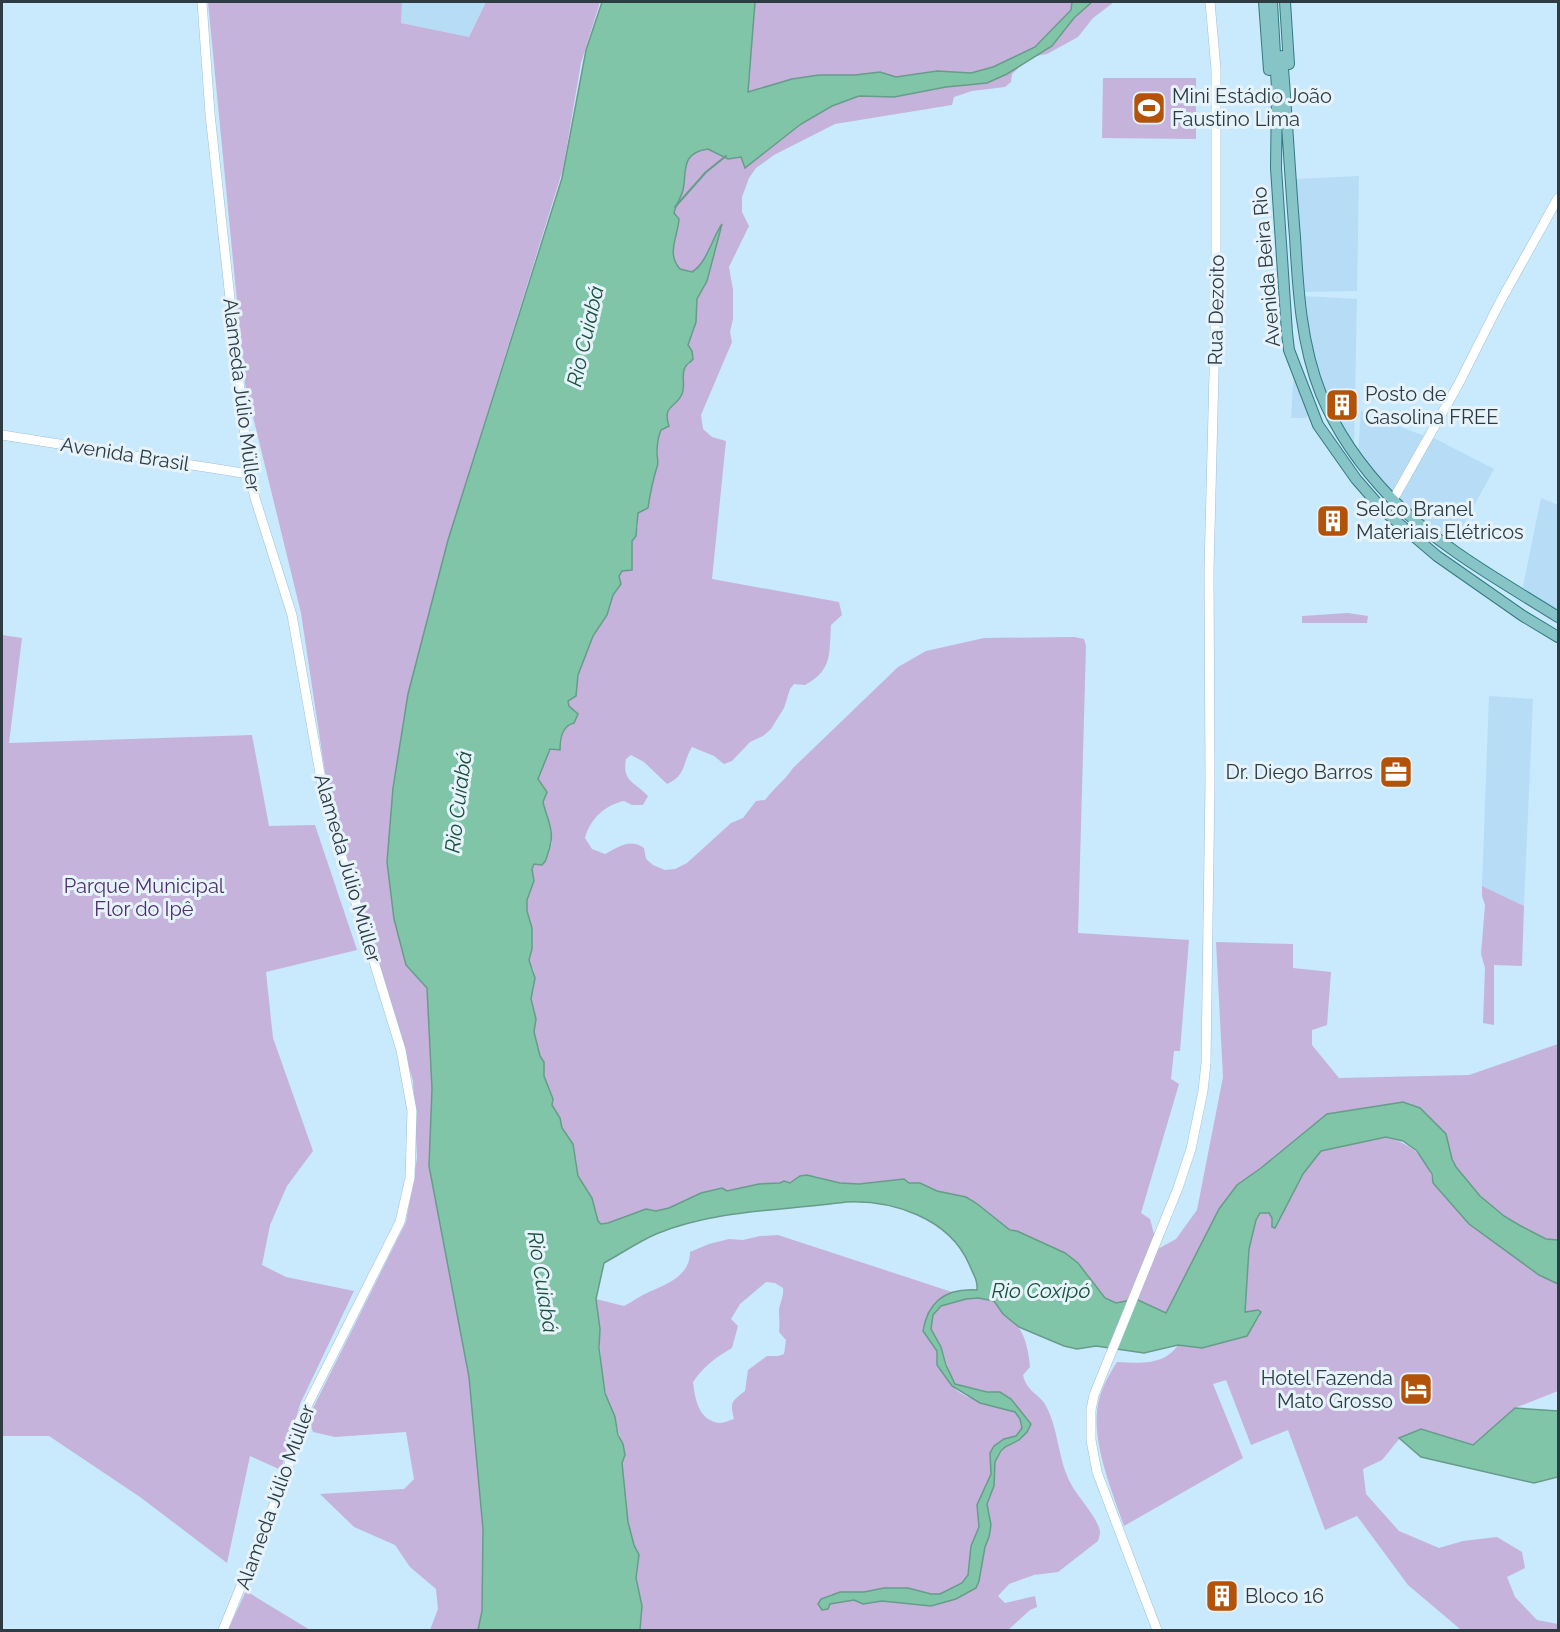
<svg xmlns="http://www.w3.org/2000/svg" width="1560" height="1632" font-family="Raleway,sans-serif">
<rect width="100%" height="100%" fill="#c9e9fd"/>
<path fill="#b6ddf5" d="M402,2H486L469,37L400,23Z
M1359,176L1357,291L1301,292L1296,179Z
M1303,296L1357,299L1354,447L1330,405L1316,369Z
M1294,368L1309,413L1306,418H1291Z
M1361,411L1424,436L1392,495L1358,455Z
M1432,437L1494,469L1452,546L1398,502Z
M1541,498L1558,505V613L1522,591Z
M1489,696L1533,699L1524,906L1482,886Z"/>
<path fill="#c5b3dc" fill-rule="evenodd" d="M208,2H402L401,23L469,37L486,2H600L581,63L563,169L457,511L406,965L427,987L432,1089L429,1166L469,1377L483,1528L482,1611L478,1630H430L438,1609L436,1589L410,1567L395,1545L354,1527L320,1494L404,1489L414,1479L406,1432L335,1437L313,1432L308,1418L406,1222L417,1158L413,1081L329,799L301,613L245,384Z
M755,2H1114L1093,18L1078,37L1047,54L1036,56L1026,61L1012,74L1011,82L1005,87L972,91L954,97L952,105L835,124L774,155L756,168L749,178L742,197V212L749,226L729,267L733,290V319L730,332L732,342L701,415L703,429L712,437L726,441L712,579L839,602L842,615L831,625C829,653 833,670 805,685L794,684L790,689L784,708L771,729L763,736L750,742L732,761L724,764L714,756L692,747C682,763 687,775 667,784L644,762L631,755L626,759C622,782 634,781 648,796L643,805H632L624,801C605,805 590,819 585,838L592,849L605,854C619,847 630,838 644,848L646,859L653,865L665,870L675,869L687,863L731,823L743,818L756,801L765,800C774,788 785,780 793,768L898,667L926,651L984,638L1074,637L1084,639L1086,646L1078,933L1189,940L1180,1051H1174L1171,1079L1179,1084L1141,1213L1150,1219L1158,1249L1176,1239L1197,1210L1223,1077L1216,942L1293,944V968L1331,972L1327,1025L1312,1030V1045L1339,1078L1469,1075L1558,1044V1240L1546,1239L1519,1225L1504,1216L1480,1196L1456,1167L1452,1159L1446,1134L1420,1108L1383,1105L1327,1114L1261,1168L1237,1185L1219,1209L1167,1313L1136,1299L1116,1303L1105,1298L1078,1263L1065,1253L1017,1231L1010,1230L976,1203L966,1197L937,1191L920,1183H909L904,1179L859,1184L840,1183L815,1176L797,1178L790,1183L760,1184L727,1191L721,1188L701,1193L669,1208L656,1211L650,1209L608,1223L601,1224L598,1221L590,1194L578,1176L573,1144L562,1128L560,1118L552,1105L553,1099L544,1076V1062L540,1056L534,1032L536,1019L531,999L534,971L529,960L532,949V938L530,922L527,911V900L534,881L532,869L534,864H539L547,857L552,843V831L543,802L547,792L538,779L550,749L560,744C559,733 570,722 578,714L569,706L568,701L576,696L578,675L593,636L607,614L613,595L618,589L619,576L622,571L629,569L632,541L638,527V513L648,508C650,494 653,480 657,467C660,459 655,443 660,430C662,426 668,410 669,409C673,403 680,397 682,390C686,380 679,370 689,364L692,351L688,346L689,339L696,321L697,299L707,281L714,253V239L703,262L698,268L692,272L680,269C666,254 678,236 679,219L674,213C676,204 681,198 683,190C687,171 680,153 708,149L725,158L744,126Z
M1103,78H1196V139L1102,138Z
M1348,613L1368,616L1367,623H1302V616Z
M2,635L22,638L9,743L252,735L269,826L315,825L357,950L266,972L273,1038L313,1151L287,1186L270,1225L262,1265L286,1277L354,1291L300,1404L281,1470L250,1456L227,1563L140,1497L49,1436H2Z
M1482,886L1524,906L1522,966L1494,965V1025L1483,1023L1485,968L1481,954L1485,905L1482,896Z
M1386,1137C1411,1144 1429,1157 1433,1184L1539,1275L1558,1284V1391L1515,1408L1473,1445L1421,1429L1400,1438L1382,1460L1363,1469L1366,1494L1399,1531L1439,1548L1463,1541L1497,1537L1522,1552L1525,1568L1507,1577L1515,1597L1537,1620L1558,1624V1630H1467L1460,1629L1408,1585L1357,1516L1325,1530L1288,1430L1251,1445L1226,1380L1213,1384L1243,1458L1124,1526C1112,1491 1089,1437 1099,1400C1102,1387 1110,1373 1117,1362C1139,1363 1164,1366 1178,1345L1227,1340L1247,1336L1260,1316L1253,1310L1245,1313L1249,1249L1256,1220L1260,1213H1269L1272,1218V1227L1277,1223L1303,1174L1321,1151Z
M778,1235L952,1292L931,1307L927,1337C941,1351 943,1377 953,1387C971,1405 997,1401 1014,1412C1019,1415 1021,1422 1022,1428L1016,1436L1004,1439L990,1464L991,1474L977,1505L979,1527L971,1546L968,1575L962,1583L940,1594H931L908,1588H884L864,1592H840L829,1595V1604L854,1600L863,1604L882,1601L931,1606L956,1599L976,1588L979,1581L985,1547L989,1537L991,1525L987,1504L992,1493L995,1462L1005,1447L1019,1440L1027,1432C1022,1423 1018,1406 1010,1398C1004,1393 967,1388 955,1384C949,1373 946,1361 942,1349C939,1342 932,1336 931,1328C926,1305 963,1296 980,1298C985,1299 989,1300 994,1301C1001,1311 1009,1317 1017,1326C1026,1335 1029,1355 1030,1367L1023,1375C1027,1393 1041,1394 1047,1408C1059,1432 1058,1460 1071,1484C1077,1496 1099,1519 1100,1532C1100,1535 1099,1538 1098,1541L1058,1572L1034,1575L1009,1584L998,1596L1005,1603L1035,1596L1037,1607L1030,1610L1008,1630H640L642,1606L636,1578L639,1555L634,1545L628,1522L622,1463L624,1455L615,1417L609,1404L603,1383L596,1299L624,1306C632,1302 640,1296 649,1292C667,1284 690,1276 690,1252L709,1244L729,1239L743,1240L760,1236ZM766,1282L775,1283L783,1288C784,1297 780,1302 779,1310C779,1317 780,1324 779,1332L786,1340L784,1354L778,1356H767L748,1370L745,1391C731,1402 730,1402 734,1419C730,1420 724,1423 720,1423C698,1421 695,1398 693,1382C703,1367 716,1357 732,1348L738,1326L731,1319L740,1304Z
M246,1591L310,1630H228Z"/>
<path fill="#80c5a8" stroke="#679c8a" stroke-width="1.5" d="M602,2H755L748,92L792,79L819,75H855L880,72L896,77L937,71L971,73L993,67L1035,47L1071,10L1072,2H1092L1074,18L1052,46L1007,74L987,83L946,87L894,97L859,96L832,106L801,124L745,168L741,157L728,159L708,149C680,153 687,171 683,190C681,198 676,204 674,213L679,219C678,236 666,254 680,269L692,272C707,263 712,238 722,224L707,281L697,299L696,322L688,345L692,351L693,359C691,362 688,363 686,366C680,373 686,385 682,394C676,408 662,405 669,426L661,430C658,437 657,446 657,453C657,458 659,463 657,467C653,480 650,494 648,508L638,513L636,536L632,541V570L622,571L619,576L621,584L613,595L607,615L593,636L578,675L576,696L568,701L569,706L578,714L574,723C562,726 560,738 560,750L550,749L538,779L547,792L543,802C548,823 556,831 548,853C546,859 547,861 542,865L534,864L532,869L534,881L527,900V911L532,928V949L529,960L535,978L531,999L536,1019L534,1032L540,1056L544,1062V1076L553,1099L552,1105L560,1118L562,1128L573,1144L578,1176L592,1198L598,1221L601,1224L608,1223L646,1209L656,1211L669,1208L701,1193L722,1188L727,1191L759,1184L780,1183L784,1181L790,1183L800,1176L807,1175L840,1183L859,1184L904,1179L909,1183H920L937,1191L966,1197L976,1203L1010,1230L1017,1231L1065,1253L1078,1263L1105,1298L1116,1303L1136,1299L1166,1313L1219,1209L1237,1185L1261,1168L1327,1114L1397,1103L1403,1102L1420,1108L1446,1134L1452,1159L1456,1167L1480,1196L1504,1216L1519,1225L1546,1239L1558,1240V1284L1539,1275L1469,1224L1433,1183L1432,1174L1417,1151L1403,1141L1386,1137L1321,1151L1303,1174L1275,1228L1272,1227V1218L1269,1213H1260L1256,1220L1249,1249L1245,1312L1258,1310L1261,1312L1247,1336L1202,1348L1178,1345L1144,1353L1096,1346L1077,1349L1064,1346L1019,1327L1003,1314L994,1301L978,1298L966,1299L941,1306L933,1315L931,1329L941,1347L946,1365L955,1384L987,1392H1000L1011,1399L1031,1424L1027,1432L1019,1440L1005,1447L1001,1451L995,1462L994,1486L987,1504L991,1525L989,1537L985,1547L979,1581L976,1588L956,1599L931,1606L882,1601L863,1604L854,1600L830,1604L828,1609L822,1610L818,1604L821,1599L840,1592H864L884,1588H908L931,1594H940L962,1583L968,1575L971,1546L979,1527L977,1505L991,1474L990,1453L994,1446L1004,1439L1016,1436L1022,1428L1020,1419L1015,1412L980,1403L952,1386L937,1365V1351L923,1331C928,1300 947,1288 977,1290C978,1280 973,1274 969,1264C949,1218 893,1200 846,1202C782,1211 718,1209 656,1234C638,1242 622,1253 604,1263L596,1299L600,1329L599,1348L605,1393L615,1417L618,1435L623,1444L625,1455L622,1463L628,1522L634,1545L639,1555L636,1578L642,1606L640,1630H478L482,1611L483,1529L469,1377L429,1166L432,1089L427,988L406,965L394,919L387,862L393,788L408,694L448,540L562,178L586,50Z
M1515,1408L1558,1411V1477L1534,1483L1421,1457L1399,1438L1421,1429L1473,1445Z"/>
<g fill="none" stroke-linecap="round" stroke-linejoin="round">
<path stroke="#679c8a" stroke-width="2" d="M675,207L706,172L726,156"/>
<defs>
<path id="secondary" d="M202,2L210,114L249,474L255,498L292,615L325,802L401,1050L412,1111L410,1178L400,1222L299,1422L287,1473L223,1630
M2,435L249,474
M1393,500L1458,385L1500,302L1558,198
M1157,1630L1097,1472L1091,1440V1410L1094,1395L1178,1188L1191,1149L1203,1091L1206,1063L1210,783L1209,570L1216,294V69L1210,2"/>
<path id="primary" d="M1264,2L1269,70
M1272,2L1277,89L1276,168L1287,333L1289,350L1318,425L1356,479L1383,510L1437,556L1523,616L1558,637
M1285,2L1289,64
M1282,56C1287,116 1290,177 1295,237C1298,290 1301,344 1321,394C1337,433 1363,469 1392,499C1440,548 1501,581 1558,617"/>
</defs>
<use href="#secondary" stroke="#a1c0d4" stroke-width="10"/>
<use href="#primary" stroke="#347a81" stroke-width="12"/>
<use href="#secondary" stroke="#fff" stroke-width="9"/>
<use href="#primary" stroke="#87c4c7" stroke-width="10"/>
</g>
<defs>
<symbol id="stadium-square" viewBox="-11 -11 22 22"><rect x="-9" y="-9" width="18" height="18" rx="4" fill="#b35309" stroke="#e7f3fb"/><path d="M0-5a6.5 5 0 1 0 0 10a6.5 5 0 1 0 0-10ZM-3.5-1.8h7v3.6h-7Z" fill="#fff"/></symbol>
<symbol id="building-square" viewBox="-11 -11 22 22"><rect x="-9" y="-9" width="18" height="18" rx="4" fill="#b35309" stroke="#e7f3fb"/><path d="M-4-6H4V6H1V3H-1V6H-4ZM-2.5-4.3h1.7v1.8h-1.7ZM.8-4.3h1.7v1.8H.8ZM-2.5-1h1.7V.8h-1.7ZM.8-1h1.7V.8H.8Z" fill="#fff"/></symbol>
<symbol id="office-square" viewBox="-11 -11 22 22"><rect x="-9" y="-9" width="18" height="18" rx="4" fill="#b35309" stroke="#e7f3fb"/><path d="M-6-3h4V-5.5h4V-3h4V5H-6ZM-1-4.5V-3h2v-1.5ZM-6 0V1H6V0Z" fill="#fff"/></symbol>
<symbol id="hotel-square" viewBox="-11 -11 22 22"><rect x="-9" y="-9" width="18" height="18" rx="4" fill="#b35309" stroke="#e7f3fb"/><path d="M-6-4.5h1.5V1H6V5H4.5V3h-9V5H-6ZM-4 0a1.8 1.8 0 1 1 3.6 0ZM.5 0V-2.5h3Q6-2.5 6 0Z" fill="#fff"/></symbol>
</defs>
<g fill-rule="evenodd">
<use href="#stadium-square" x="1130" y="89" width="38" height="38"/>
<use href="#building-square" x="1323" y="386" width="38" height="38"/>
<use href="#building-square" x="1314" y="502" width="38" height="38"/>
<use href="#office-square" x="1377" y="753" width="38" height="38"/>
<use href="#hotel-square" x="1397" y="1370" width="38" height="38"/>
<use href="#building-square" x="1203" y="1577" width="38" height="38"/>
</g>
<g text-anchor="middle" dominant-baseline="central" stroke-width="6" stroke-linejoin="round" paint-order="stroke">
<g font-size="20" fill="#2e3b43" stroke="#e7f3fb" text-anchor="start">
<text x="1172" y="96">Mini Estádio João<tspan x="1172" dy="23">Faustino Lima</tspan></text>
<text x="1365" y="394">Posto de<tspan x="1365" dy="23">Gasolina FREE</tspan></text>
<text x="1356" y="509">Selco Branel<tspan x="1356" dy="23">Materiais Elétricos</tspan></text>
<text x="1373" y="772" text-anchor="end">Dr. Diego Barros</text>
<text x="1393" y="1378" text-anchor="end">Hotel Fazenda<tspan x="1393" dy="23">Mato Grosso</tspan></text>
<text x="1245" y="1596">Bloco 16</text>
</g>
<g font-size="20" fill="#2e3b43" stroke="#e7f3fb">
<text transform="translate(1266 267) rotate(-95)">Avenida Beira Rio</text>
<text transform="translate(1216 310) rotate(-89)">Rua Dezoito</text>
<text transform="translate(242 395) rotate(83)">Alameda Júlio Müller</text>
<text transform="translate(125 454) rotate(9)">Avenida Brasil</text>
<text transform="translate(348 868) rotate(74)">Alameda Júlio Müller</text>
<text transform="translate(275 1497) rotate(-70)">Alameda Júlio Müller</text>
</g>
<g font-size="20" fill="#502f71" stroke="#e7f3fb">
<text x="144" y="886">Parque Municipal<tspan x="144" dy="23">Flor do Ipê</tspan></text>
</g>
<g font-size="21" font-style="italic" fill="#1b523e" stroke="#e7f3fb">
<text transform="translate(585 336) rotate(-77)">Rio Cuiabá</text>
<text transform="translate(458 802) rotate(-83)">Rio Cuiabá</text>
<text transform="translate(543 1282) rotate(81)">Rio Cuiabá</text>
<text x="1041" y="1290">Rio Coxipó</text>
</g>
</g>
<rect width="1560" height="1632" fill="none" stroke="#2e3b43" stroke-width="6"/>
</svg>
